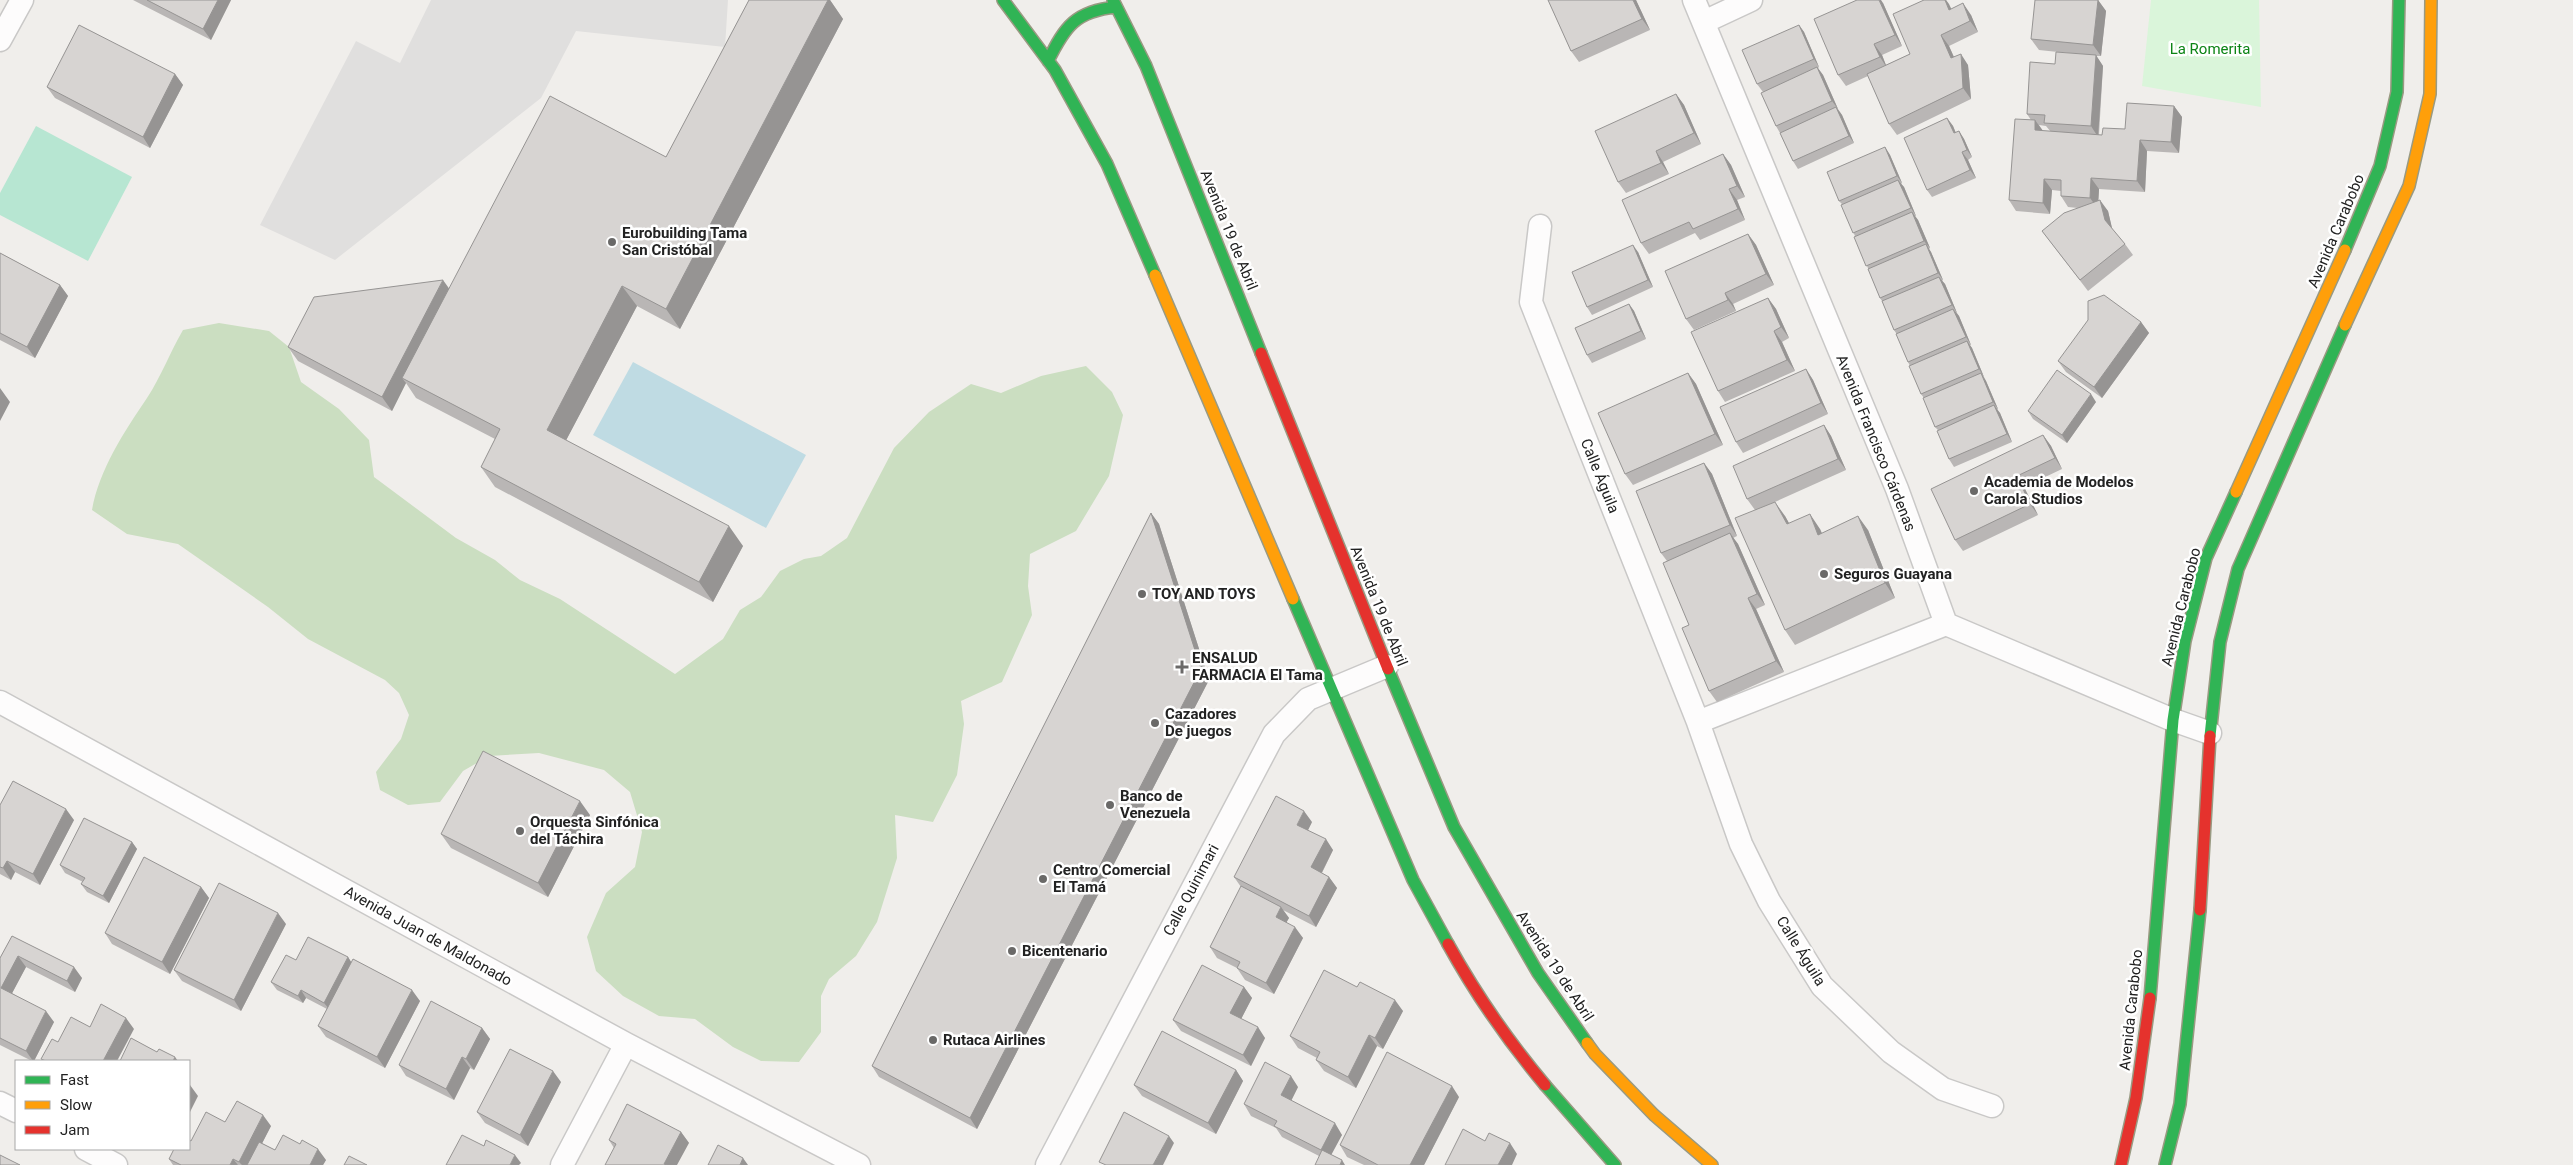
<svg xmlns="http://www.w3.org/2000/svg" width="2573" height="1165" font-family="Roboto,sans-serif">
<rect width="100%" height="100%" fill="#f0eeeb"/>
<path fill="#cbdec1" d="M219,323L269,331L289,347L301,382L339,409L369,440L374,477L456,538L495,560L520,580L560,599L675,674L723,639L740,610L761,597L780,571L804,559L821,556L847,538L894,448L929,412L971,384L1001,393L1041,376L1086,366L1112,392L1123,415L1109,476L1076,531L1030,554L1028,586L1032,615L1002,682L961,701L964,724L957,775L933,822L895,815L897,858L877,922L856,956L829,979L821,996V1032L799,1062L761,1061L733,1047L695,1019L659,1016L623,996L596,971L587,937L606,893L635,867L642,832L630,792L604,770L539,753L489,756L463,771L440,802L408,805L380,790L376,772L401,739L409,715L399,693L385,680L308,639L268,607L178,544L127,534L92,510C99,470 124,432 147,398C161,377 170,352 183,330Z"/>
<path fill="#daf5da" d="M2151,0H2259L2261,107L2142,86Z"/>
<path fill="#b7e6d2" d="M36,126L132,177L88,261L0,215V193Z"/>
<path fill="#e0dfde" d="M431,0H728L725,47L576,31L541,98L335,260L260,225L356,41L400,63Z"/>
<path fill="#bfdbe3" d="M633,362L806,455L766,528L593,435Z"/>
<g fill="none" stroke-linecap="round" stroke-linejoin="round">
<defs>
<path id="street" d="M1694,0L1897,489L1946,624L2173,720L2210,733
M1704,22L1751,0
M0,40L22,0
M1540,226L1531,302L1698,722L1741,844L1769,901L1822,986L1891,1052L1943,1089L1992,1106
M0,702L626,1044L859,1165
M1698,722L1946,624
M0,1103L16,1111
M86,1149L116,1165
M562,1165L626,1044
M1047,1165L1274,734L1308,699L1387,666"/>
<path id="fast" d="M1003,0L1055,70L1107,164L1155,275
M1113,0L1146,66L1261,353
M1048,61C1065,26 1076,11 1116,7
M2345,250L2380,166L2397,92L2399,0
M1293,599L1413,880L1448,944
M1388,669L1454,827L1538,973L1587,1043
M2210,736L2220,642L2238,569L2345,325
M2150,998L2173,720L2185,641L2206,558L2236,492
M1545,1085L1615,1165
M2165,1165L2180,1104L2200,910"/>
<path id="slow" d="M1155,275L1293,599
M2345,325L2409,186L2430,94L2431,0
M2236,492L2345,250
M1587,1043L1595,1054L1654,1115L1712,1165"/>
<path id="jam" d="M1261,353L1388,669
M2200,910L2210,736
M1448,944C1475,993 1509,1042 1545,1085
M2121,1165L2136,1098L2150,998"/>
</defs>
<use href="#street" stroke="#c9c8c7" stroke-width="25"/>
<use href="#fast" stroke="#999a82" stroke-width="14"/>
<use href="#slow" stroke="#999a82" stroke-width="14"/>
<use href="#jam" stroke="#999a82" stroke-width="14"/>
<use href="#street" stroke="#fdfcfc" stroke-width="22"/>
<use href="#fast" stroke="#30b455" stroke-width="11"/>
<use href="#slow" stroke="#ff9f0a" stroke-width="11"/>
<use href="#jam" stroke="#e5322d" stroke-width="11"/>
</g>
<path fill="#b9b6b5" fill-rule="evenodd" d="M133,0H231L211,40Z
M749,0H830L843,19L680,329L637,306L566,440L743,546L713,602L495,487L481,467L495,439L416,398L406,383L392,411L298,361L288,347L449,289L666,157Z
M1548,0H1636L1650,30L1579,62L1571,51Z
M1924,0H1946L1951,9L1971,15L1978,32L1949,46L1954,57L1968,65L1971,99L1897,135L1889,124L1868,76L1846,86L1838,75L1883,3L1902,46L1882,55L1886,65L1910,54Z
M2098,0L2106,11L2101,56H2096L2103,66L2099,135H2102L2125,129L2174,106L2182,117L2179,153L2147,151L2145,192L2099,189L2098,201L2108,211L2112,229L2125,244L2133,255L2088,291L2042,231L2078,208L2068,207L2061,196V191L2052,190L2050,214L2016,211L2009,200L2031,120L2027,114L2055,64L2077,54L2039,50L2031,39ZM2039,125L2046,126L2051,132L2043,131Z
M1799,25L1804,32L1819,67L1818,68L1823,75L1838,109L1842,115L1854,143L1798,169L1793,161L1780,133L1776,126L1763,92L1757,84Z
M175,74L183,85L150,148L55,98L47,87Z
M1676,94L1684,105L1701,144L1663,162L1669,174L1626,193L1618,182Z
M1947,118L1953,126L1956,133L1959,131L1964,139L1972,157L1968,160L1976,178L1932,197L1927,190Z
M1885,147L1890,155L1902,183L1901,184L1904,187L1916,216H1915L1918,220L1930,248L1929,249L1931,252L1943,280L1942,281L1945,284L1957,313L1959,316L1971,345H1970L1972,348L1984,377L1986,381L1998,409L1997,410L2000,413L2012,442L1954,467L1949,459L1938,430L1935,427L1924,398L1921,394L1910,366L1908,362L1896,333L1894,330L1882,301L1880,298L1842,204L1839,201Z
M1723,154L1731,165L1745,197L1737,200L1745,220L1700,240L1695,233L1649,254L1641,243Z
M1748,234L1756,245L1774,285L1733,304L1736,311L1694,330L1686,319Z
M1638,252L1653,287L1592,315L1587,307Z
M0,253L60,285L68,296L35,358L0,340Z
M1768,298L1776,309L1789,338L1782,342L1795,371L1725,402L1718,391Z
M1629,304L1634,311L1646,339L1592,363L1587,355Z
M2141,322L2149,333L2102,398L2066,372L2058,361Z
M1806,369L1813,380L1828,414L1743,453L1736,442Z
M1688,373L1696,384L1723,445L1633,485L1625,474Z
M2096,402L2067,443L2033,419L2028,411Z
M1824,425L1831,436L1846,470L1766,506L1785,516L1789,523L1820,529L1822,533L1868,530L1895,598L1795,645L1785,630L1755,510L1747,499Z
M2043,435L2051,446L2062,469L2024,487L2038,515L1963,551L1955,540Z
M1704,463L1712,474L1737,536L1733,538L1738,544L1765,605L1756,609L1784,672L1717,702L1709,691L1689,625L1667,561L1661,553Z
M1151,513L1159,524L1209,680L977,1129L879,1077L872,1066Z
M0,805L74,820L40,885L15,872L11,880L0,874Z
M590,815L548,897L451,848L441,834Z
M1312,822L1308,830L1333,850L1322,873L1329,877L1337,888L1316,927L1283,910L1289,918L1286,923L1303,938L1274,994L1245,980L1237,968L1217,958L1210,947L1241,887L1234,877Z
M132,842L137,849L109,903L87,892L81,884L83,882L65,873L60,865Z
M201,887L209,898L170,974L112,944L105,933Z
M286,924L241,1011L182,981L174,970Z
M12,936L82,978L75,992L26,967L12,993L54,1022L34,1061H32L0,1045V958Z
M348,957L351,962L420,1001L385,1068L326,1037L318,1026L327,1009L306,998L303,1003L277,990L271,982L296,960Z
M1244,987L1252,998L1241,1019L1265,1038L1251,1066L1181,1031L1173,1020Z
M1357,987L1403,1011L1383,1049L1377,1046L1356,1088L1324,1071L1316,1060L1317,1058L1298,1048L1290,1036Z
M482,1028L490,1039L474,1070L470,1068L454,1100L406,1076L399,1065Z
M1236,1070L1243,1081L1216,1134L1142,1096L1134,1085Z
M561,1082L528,1146L485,1123L477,1112Z
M1298,1087L1291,1101L1342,1135L1319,1156L1282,1137L1276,1128L1251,1116L1244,1104Z
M1459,1097L1424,1165H1364L1347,1157L1340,1145Z
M225,1122L271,1126L262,1143L275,1150L326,1160L323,1165H173L169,1159L191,1141Z
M681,1132L689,1143L614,1148L609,1140Z"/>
<path fill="#969493" d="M218,0H231L211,40L203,29Z
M828,0H830L843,19L680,329L666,309Z
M1633,0H1636L1650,30L1642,19Z
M1879,0H1881L1883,3L1902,46L1895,35Z
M1945,0H1946L1949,4L1957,21L1949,10Z
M2098,0L2106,11L2101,56L2093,45Z
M1963,3L1971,15L1978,32L1970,21Z
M1799,25L1804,32L1819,67L1814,59Z
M1941,35L1949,46L1959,69L1951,58Z
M1874,44L1882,55L1887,68L1880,57Z
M1961,54L1968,65L1971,99L1963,88Z
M2096,55L2103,66L2098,137L2091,126Z
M1817,67L1823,75L1838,109L1832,101Z
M175,74L183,85L150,148L143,137Z
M1676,94L1684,105L1701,144L1694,133Z
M2174,106L2182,117L2179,153L2171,142Z
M1836,107L1842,115L1854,143L1849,136Z
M1947,118L1953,126L1959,141L1954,133Z
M2035,120L2043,131L2035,130Z
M1959,131L1964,139L1972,157L1967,150Z
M2140,140L2147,151L2145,192L2137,181Z
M1885,147L1890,155L1902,183L1897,176Z
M1656,151L1663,162L1669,174L1661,163Z
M1962,152L1968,160L1976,178L1970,170Z
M1723,154L1731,165L1745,197L1737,186Z
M2091,178L2099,189L2098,209L2090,198Z
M2044,179L2052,190L2050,214L2043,203Z
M1898,180L1904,187L1916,216L1911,208Z
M1729,189L1737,200L1745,220L1738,209Z
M2100,200L2108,211L2113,232L2105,220Z
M1912,212L1918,220L1930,248L1924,241Z
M1748,234L1756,245L1774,285L1766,274Z
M1926,244L1931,252L1943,280L1938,273Z
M1633,245L1638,252L1653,287L1648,280Z
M1939,277L1945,284L1957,313L1952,305Z
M443,280L453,294L402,378L406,383L392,411L382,397Z
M60,285L68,296L35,358L27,347Z
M622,286L637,306L561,450L547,430Z
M1725,293L1733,304L1736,311L1728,300Z
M1768,298L1776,309L1789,338L1781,327Z
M1629,304L1634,311L1646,339L1641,331Z
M1953,309L1959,316L1971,345L1966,337Z
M2141,322L2149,333L2102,398L2094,387Z
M1774,331L1782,342L1795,371L1787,360Z
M1967,341L1972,348L1984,377L1979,369Z
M1806,369L1813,380L1828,414L1821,403Z
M1688,373L1696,384L1723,445L1715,434Z
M1981,373L1986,381L1998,409L1993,402Z
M0,388L10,402L0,421Z
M2091,394L2096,402L2067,443L2062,435Z
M1994,405L2000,413L2012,442L2007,434Z
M1824,425L1831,436L1846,470L1838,459Z
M2043,435L2051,446L2062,469L2055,458Z
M1704,463L1712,474L1737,536L1730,525Z
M2017,476L2024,487L2038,515L2030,504Z
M1775,502L1785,516L1797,538L1787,524Z
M1151,513L1159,524L1209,680L977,1129L970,1118Z
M1810,514L1820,529L1828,550L1818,535Z
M1858,516L1868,530L1895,598L1885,583Z
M729,526L743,546L713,602L699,582Z
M1730,533L1738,544L1765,605L1757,594Z
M1748,598L1756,609L1784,672L1776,661Z
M580,801L590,815L548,897L538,883Z
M66,809L74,820L40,885L33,874Z
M1304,811L1312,822L1305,836L1297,825Z
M1326,839L1333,850L1319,878L1311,867Z
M132,842L137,849L109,903L103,896Z
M7,861L15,872L11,880L3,868Z
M1329,877L1337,888L1316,927L1309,916Z
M201,887L209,898L170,974L162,962Z
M1281,907L1289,918L1283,928L1276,917Z
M278,913L286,924L241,1011L234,1000Z
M1295,927L1303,938L1274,994L1266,983Z
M18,956L26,967L9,999L1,988Z
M348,957L353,965L330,1010L324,1003Z
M74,967L82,978L75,992L67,981Z
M1244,987L1252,998L1238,1025L1230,1013Z
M301,990L306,998L303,1003L298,996Z
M412,990L420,1001L385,1068L377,1057Z
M1395,1000L1403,1011L1383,1049L1375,1038Z
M46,1011L54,1022L34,1061H33L26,1051Z
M126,1018L134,1029L117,1061H103Z
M1258,1027L1265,1038L1251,1066L1243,1055Z
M482,1028L490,1039L474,1070L466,1059Z
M1369,1035L1377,1046L1356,1088L1348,1077Z
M175,1057L178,1061H173Z
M462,1057L470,1068L454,1100L446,1089Z
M1236,1070L1243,1081L1216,1134L1208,1123Z
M553,1071L561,1082L528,1146L520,1135Z
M1291,1076L1298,1087L1288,1107L1281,1095Z
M190,1085L198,1096L189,1114V1088Z
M1452,1086L1459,1097L1424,1165H1410Z
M263,1115L271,1126L251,1165H242L239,1162Z
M1335,1123L1342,1135L1328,1161L1321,1150Z
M681,1132L689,1143L677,1165H665L664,1164Z
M1169,1136L1174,1143L1163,1165H1153Z
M1510,1143L1517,1154L1512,1165H1498Z
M318,1149L326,1160L323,1165H310Z
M515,1155L521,1163L519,1165H510Z
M743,1158L748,1165H740Z
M233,1159L238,1165H230Z
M1342,1160L1345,1165H1340Z"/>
<path fill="#d7d4d2" stroke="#969493" d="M147,0H218L203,29Z
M749,0H828L666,309L622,286L547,430L729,526L699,582L481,467L500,429L402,378L550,96L666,157Z
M1548,0H1633L1642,19L1571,51Z
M1857,0H1879L1895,35L1874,44L1880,57L1838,75L1814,19Z
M1924,0H1945L1949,10L1963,3L1970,21L1941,35L1951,58L1961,54L1963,88L1889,124L1867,74L1910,54L1893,14Z
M2035,0H2098L2093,45L2031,39Z
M79,25L175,74L143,137L47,87Z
M1799,25L1814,59L1757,84L1742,50Z
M2056,52L2096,55L2091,126L2044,123L2045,115L2027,114L2030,62L2055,64Z
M1817,67L1832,101L1776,126L1761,93Z
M1676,94L1694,133L1656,151L1661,163L1618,182L1595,131Z
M2127,103L2174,106L2171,142L2140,140L2137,181L2091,178L2090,198L2061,196V180L2044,179L2043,203L2009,200L2015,119L2035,120V130L2102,135L2103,128L2125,129Z
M1836,107L1849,136L1793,161L1780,133Z
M1947,118L1954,133L1959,131L1967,150L1962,152L1970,170L1927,190L1904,138Z
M1885,147L1897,176L1839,201L1827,172Z
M1723,154L1737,186L1729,189L1738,209L1693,229L1689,222L1641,243L1622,200Z
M1898,180L1911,208L1853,233L1841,205Z
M2100,200L2105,220L2125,244L2080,280L2042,231L2064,213Z
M1912,212L1924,241L1866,266L1854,237Z
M1748,234L1766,274L1725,293L1728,300L1686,319L1665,271Z
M1926,244L1938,273L1880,298L1868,269Z
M1633,245L1648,280L1587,307L1572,272Z
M0,253L60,285L27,347L0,333Z
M1939,277L1952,305L1894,330L1882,301Z
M443,280L382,397L288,347L314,297Z
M2104,295L2141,322L2094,387L2058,361L2088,320V301Z
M1768,298L1781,327L1774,331L1787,360L1718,391L1691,332Z
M1629,304L1641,331L1587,355L1575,328Z
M1953,309L1966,337L1908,362L1896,334Z
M1967,341L1979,369L1921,394L1909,366Z
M1806,369L1821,403L1736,442L1720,407Z
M2057,370L2091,394L2062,435L2028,411Z
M1688,373L1715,434L1625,474L1598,413Z
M1981,373L1993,402L1935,427L1923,398Z
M1994,405L2007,434L1949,459L1937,431Z
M1824,425L1838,459L1747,499L1733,466Z
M2043,435L2055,458L2017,476L2030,504L1955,540L1931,489Z
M1704,463L1730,525L1661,553L1636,491Z
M1775,502L1787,524L1810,514L1818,535L1858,516L1885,583L1785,630L1735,518Z
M1151,513L1201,669L970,1118L872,1066Z
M1730,533L1757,594L1748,598L1776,661L1709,691L1682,628L1689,625L1663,563Z
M483,751L580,801L538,883L441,834Z
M13,781L66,809L33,874L7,861L3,868L0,867V805Z
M1276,796L1304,811L1297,825L1326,839L1311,867L1329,877L1309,916L1234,877Z
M84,818L132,842L103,896L81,884L85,878L60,865Z
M144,857L201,887L162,962L105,933Z
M219,883L278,913L234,1000L174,970Z
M1241,886L1281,907L1276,917L1295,927L1266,983L1237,968L1240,962L1210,947Z
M12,936L74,967L67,981L18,956L1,988L46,1011L26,1051L0,1038V958Z
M308,937L348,957L324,1003L301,990L298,996L271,982L286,955L296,960Z
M353,959L412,990L377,1057L318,1026Z
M1202,965L1244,987L1230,1013L1258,1027L1243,1055L1173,1020Z
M1324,970L1357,987L1360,982L1395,1000L1375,1038L1369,1035L1348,1077L1316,1060L1320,1052L1290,1036Z
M431,1001L482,1028L466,1059L462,1057L446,1089L399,1065Z
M101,1004L126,1018L103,1061H46L41,1059L52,1039L58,1042L71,1017L90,1027Z
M1162,1031L1236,1070L1208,1123L1134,1085Z
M131,1038L157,1052L159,1049L175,1057L173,1061H120Z
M510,1049L553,1071L520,1135L477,1112Z
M1387,1052L1452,1086L1410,1165H1378L1340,1145Z
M1265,1062L1291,1076L1281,1095L1335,1123L1321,1150L1274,1126L1277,1121L1244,1104Z
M237,1101L263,1115L239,1162L233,1159L230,1165H181L169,1159L174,1149H189V1140L191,1141L206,1112L225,1122Z
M627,1104L681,1132L664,1164L667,1165H605L616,1144L609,1140Z
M1124,1112L1169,1136L1153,1165H1106L1099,1162Z
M1463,1129L1485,1141L1489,1133L1510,1143L1498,1165H1445Z
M283,1135L300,1144L302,1140L318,1149L310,1165H247L259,1142L275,1150Z
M462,1135L484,1146L486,1140L515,1155L510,1165H446Z
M718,1145L743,1158L740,1165H708Z
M1322,1150L1342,1160L1340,1165H1315Z
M0,1155L20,1165H0Z
M349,1156L367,1165H344Z"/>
<g fill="#6a6968" stroke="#fff" stroke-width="2">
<circle cx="612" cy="242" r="5"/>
<circle cx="1974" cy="491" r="5"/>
<circle cx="1824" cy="574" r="5"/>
<circle cx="1142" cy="594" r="5"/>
<path d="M1179.5 659.5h5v5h5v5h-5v5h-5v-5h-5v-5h5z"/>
<circle cx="1155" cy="723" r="5"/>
<circle cx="1110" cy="805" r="5"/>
<circle cx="520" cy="831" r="5"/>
<circle cx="1043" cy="879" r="5"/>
<circle cx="1012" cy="951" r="5"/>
<circle cx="933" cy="1040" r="5"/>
</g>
<g text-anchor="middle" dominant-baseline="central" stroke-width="5" stroke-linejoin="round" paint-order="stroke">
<g font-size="15" fill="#0c8416" stroke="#fff">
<text x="2210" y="49">La Romerita</text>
</g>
<g font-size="15" fill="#222" stroke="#fff">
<text transform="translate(1229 230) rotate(68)">Avenida 19 de Abril</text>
<text transform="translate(2336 231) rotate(-67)">Avenida Carabobo</text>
<text transform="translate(1876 443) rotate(68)">Avenida Francisco Cárdenas</text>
<text transform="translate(1600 476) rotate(68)">Calle Águila</text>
<text transform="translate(1379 606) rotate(68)">Avenida 19 de Abril</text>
<text transform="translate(2181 607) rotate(-76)">Avenida Carabobo</text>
<text transform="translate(1191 890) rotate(-62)">Calle Quinimari</text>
<text transform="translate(428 936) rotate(29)">Avenida Juan de Maldonado</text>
<text transform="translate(1801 951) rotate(58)">Calle Águila</text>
<text transform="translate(1555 966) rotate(57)">Avenida 19 de Abril</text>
<text transform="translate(2131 1010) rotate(-84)">Avenida Carabobo</text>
</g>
<g font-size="15" font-weight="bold" fill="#222" stroke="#fff" text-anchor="start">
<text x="622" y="233">Eurobuilding Tama<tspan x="622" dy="17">San Cristóbal</tspan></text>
<text x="1984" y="482">Academia de Modelos<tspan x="1984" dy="17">Carola Studios</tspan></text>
<text x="1834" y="574">Seguros Guayana</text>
<text x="1152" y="594">TOY AND TOYS</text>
<text x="1192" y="658">ENSALUD<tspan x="1192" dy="17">FARMACIA El Tama</tspan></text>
<text x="1165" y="714">Cazadores<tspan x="1165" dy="17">De juegos</tspan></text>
<text x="1120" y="796">Banco de<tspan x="1120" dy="17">Venezuela</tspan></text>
<text x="530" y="822">Orquesta Sinfónica<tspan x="530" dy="17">del Táchira</tspan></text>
<text x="1053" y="870">Centro Comercial<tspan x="1053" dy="17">El Tamá</tspan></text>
<text x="1022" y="951">Bicentenario</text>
<text x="943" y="1040">Rutaca Airlines</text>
</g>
</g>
<rect x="15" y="1060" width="175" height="90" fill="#ffffff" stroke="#a7a7a7"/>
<rect x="25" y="1076" width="25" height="8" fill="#30b455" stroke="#a7a7a7"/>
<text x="60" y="1085" font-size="15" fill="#222222">Fast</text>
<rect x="25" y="1101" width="25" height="8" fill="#ff9f0a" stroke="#a7a7a7"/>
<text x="60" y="1110" font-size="15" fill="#222222">Slow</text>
<rect x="25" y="1126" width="25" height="8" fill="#e5322d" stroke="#a7a7a7"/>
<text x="60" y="1135" font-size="15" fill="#222222">Jam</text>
</svg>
